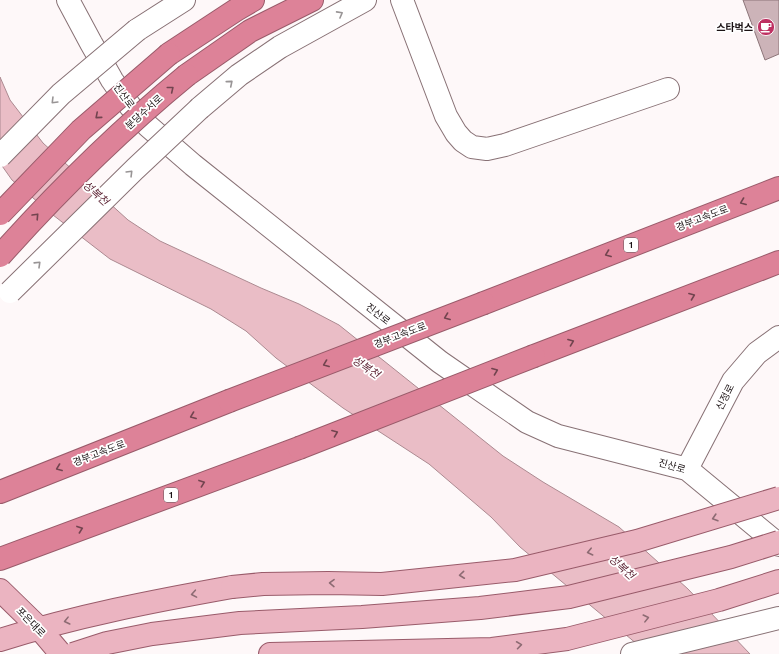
<svg xmlns="http://www.w3.org/2000/svg" width="779" height="654" font-family="Ubuntu,'Noto Sans KR',sans-serif">
<rect width="100%" height="100%" fill="#fef8f9"/>
<path fill="#eabdc6" stroke="#ac8a91" d="M0,77L10,100L43,143L128,220L160,241L261,288L299,304L339,325L503,456L543,482L619,527L688,589L750,654H649L520,547L491,517L429,464L343,408L276,358L246,331L211,309L110,259L53,215L12,180L0,163Z"/>
<path fill="#ccb3b8" stroke="#8c7579" d="M743,0H779V54L765,60Z"/>
<g fill="none" stroke-linecap="round" stroke-linejoin="round">
<defs>
<path id="minor" d="M68,0L91,43L112,80L130,106L148,126L193,165L440,362L527,422L558,436L687,469L779,545
M402,0L446,116L456,133L463,141L472,147L487,149L505,145L668,89
M137,30L184,0
M200,108L239,75L280,47L365,0
M687,469L733,381L757,353L779,337
M632,654L779,618"/>
<path id="major" d="M0,590L39,628L61,654
M0,640C76,616 154,601 232,587
M270,654L492,649L567,639L719,600L779,581"/>
<path id="highway" d="M169,54L236,10L253,0
M187,75L250,31L312,0
M484,303L779,188
M534,356L779,262
M0,492L229,401
M0,559L299,448"/>
</defs>
<use href="#minor" stroke="#887175" stroke-width="24"/>
<use href="#major" stroke="#995b6a" stroke-width="24"/>
<use href="#highway" stroke="#995b6a" stroke-width="24"/>
<use href="#minor" stroke="#fff" stroke-width="22"/>
<use href="#major" stroke="#ebb4c1" stroke-width="22"/>
<use href="#highway" stroke="#dd8298" stroke-width="22"/>
<defs>
<path id="minor-bridge" d="M0,156L61,94L137,30
M10,292L135,169L200,108"/>
<path id="major-bridge" d="M232,587L263,584L328,583L382,584L515,570L637,541L779,498
M73,654L107,643L152,634L240,623L362,617L480,608L569,597L731,557L779,542"/>
<path id="highway-bridge" d="M0,214L81,130L169,54
M0,256C58,191 120,130 187,75
M229,401L484,303
M299,448L534,356"/>
</defs>
<use href="#minor-bridge" stroke="#887175" stroke-width="24" stroke-linecap="butt"/>
<use href="#major-bridge" stroke="#995b6a" stroke-width="24" stroke-linecap="butt"/>
<use href="#highway-bridge" stroke="#995b6a" stroke-width="24" stroke-linecap="butt"/>
<use href="#minor-bridge" stroke="#fff" stroke-width="22"/>
<use href="#major-bridge" stroke="#ebb4c1" stroke-width="22"/>
<use href="#highway-bridge" stroke="#dd8298" stroke-width="22"/>
</g>
<defs><path id="oneway-chevron" d="M-2-3.5L2.5 0L-2 3.5" fill="none" stroke-width="1.6" stroke-linecap="round" stroke-linejoin="round"/></defs>
<g stroke="#989495">
<use href="#oneway-chevron" transform="translate(340 14) rotate(-29)"/>
<use href="#oneway-chevron" transform="translate(230 83) rotate(-40)"/>
<use href="#oneway-chevron" transform="translate(54 101) rotate(135)"/>
<use href="#oneway-chevron" transform="translate(130 173) rotate(-45)"/>
<use href="#oneway-chevron" transform="translate(38 264) rotate(-44)"/>
</g>
<g stroke="#72444f">
<use href="#oneway-chevron" transform="translate(171 89) rotate(-39)"/>
<use href="#oneway-chevron" transform="translate(98 116) rotate(139)"/>
<use href="#oneway-chevron" transform="translate(743 202) rotate(159)"/>
<use href="#oneway-chevron" transform="translate(36 216) rotate(-47)"/>
<use href="#oneway-chevron" transform="translate(608 254) rotate(159)"/>
<use href="#oneway-chevron" transform="translate(692 296) rotate(-21)"/>
<use href="#oneway-chevron" transform="translate(447 317) rotate(159)"/>
<use href="#oneway-chevron" transform="translate(571 342) rotate(-21)"/>
<use href="#oneway-chevron" transform="translate(326 364) rotate(159)"/>
<use href="#oneway-chevron" transform="translate(495 371) rotate(-21)"/>
<use href="#oneway-chevron" transform="translate(193 416) rotate(159)"/>
<use href="#oneway-chevron" transform="translate(335 433) rotate(-21)"/>
<use href="#oneway-chevron" transform="translate(59 468) rotate(159)"/>
<use href="#oneway-chevron" transform="translate(202 483) rotate(-20)"/>
<use href="#oneway-chevron" transform="translate(80 529) rotate(-20)"/>
</g>
<g stroke="#8d6b73">
<use href="#oneway-chevron" transform="translate(715 518) rotate(163)"/>
<use href="#oneway-chevron" transform="translate(590 552) rotate(167)"/>
<use href="#oneway-chevron" transform="translate(462 575) rotate(174)"/>
<use href="#oneway-chevron" transform="translate(332 583) rotate(-179)"/>
<use href="#oneway-chevron" transform="translate(194 594) rotate(170)"/>
<use href="#oneway-chevron" transform="translate(646 618) rotate(-14)"/>
<use href="#oneway-chevron" transform="translate(67 621) rotate(166)"/>
<use href="#oneway-chevron" transform="translate(519 645) rotate(-8)"/>
</g>
<defs>
<symbol id="cafe-disc" viewBox="-11 -11 22 22"><circle r="9.5" fill="#be3162" stroke="#fff"/><path d="M-5.5-4.5H6V0H3Q3 3.5 0 3.5H-2.5Q-5.5 3.5-5.5 0ZM3-3.2v2h1.7v-2ZM-6 4.5H4V6H-6Z" fill="#fff"/></symbol>
</defs>
<g fill-rule="evenodd">
<use href="#cafe-disc" x="756" y="17" width="20" height="20"/>
</g>
<g text-anchor="middle" dominant-baseline="central" stroke-width="3.5" stroke-linejoin="round" paint-order="stroke">
<g fill="#fff" stroke="#5f595a" stroke-width="1">
<rect x="624" y="238" width="14" height="14" rx="3"/>
<rect x="164" y="488" width="14" height="14" rx="3"/>
</g>
<g font-size="9" font-weight="bold" fill="#1b1214">
<text x="631" y="245">1</text>
<text x="171" y="495">1</text>
</g>
<g font-size="10" font-weight="bold" fill="#1b1214" stroke="#fff" text-anchor="end">
<text x="753" y="27">스타벅스</text>
</g>
<g font-size="10" fill="#1b1214" stroke="#fff">
<text transform="translate(124 96) rotate(53)">진산로</text>
<text transform="translate(144 112) rotate(-42)">분당수서로</text>
<text transform="translate(702 218) rotate(-21)">경부고속도로</text>
<text transform="translate(378 314) rotate(38)">진산로</text>
<text transform="translate(400 335) rotate(-21)">경부고속도로</text>
<text transform="translate(725 397) rotate(-63)">신정로</text>
<text transform="translate(99 453) rotate(-21)">경부고속도로</text>
<text transform="translate(672 466) rotate(16)">진산로</text>
<text transform="translate(31 622) rotate(46)">포은대로</text>
</g>
<g font-size="11" font-style="italic" fill="#602838" stroke="#fff">
<text transform="translate(96 193) rotate(42)">성복천</text>
<text transform="translate(366 367) rotate(34)">성복천</text>
<text transform="translate(622 567) rotate(42)">성복천</text>
</g>
</g>
</svg>
